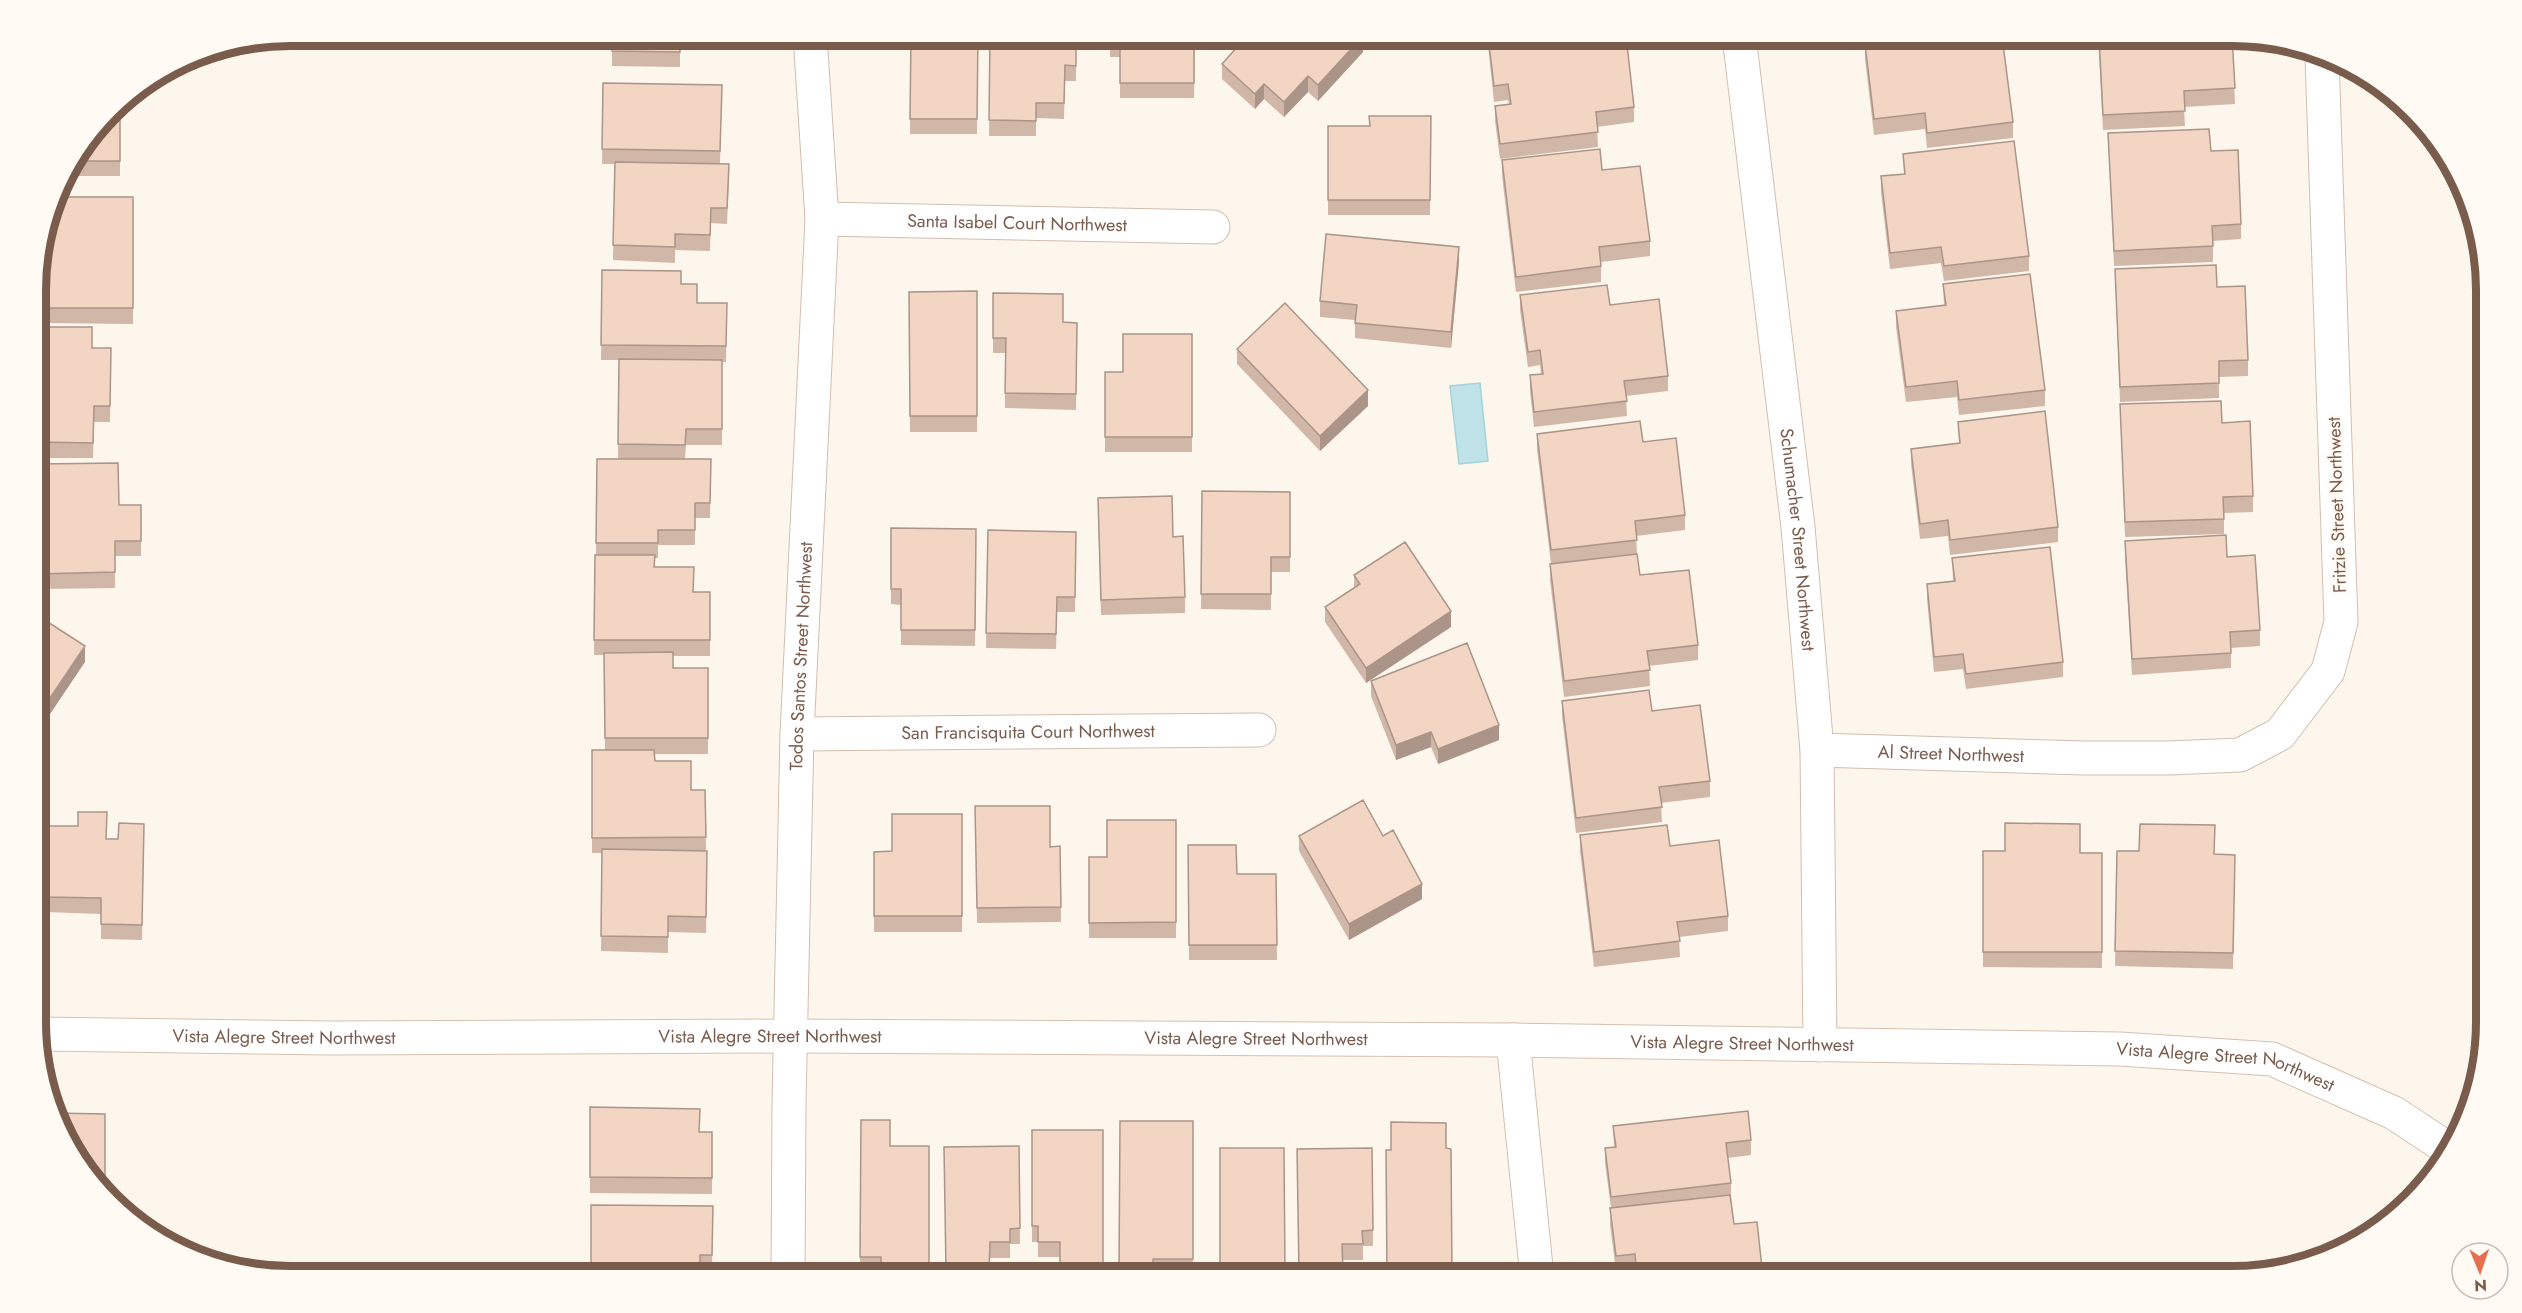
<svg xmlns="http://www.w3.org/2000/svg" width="2522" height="1313" font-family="Jost,sans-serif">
<rect width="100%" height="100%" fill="#fdf6ec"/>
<path fill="#bfe3e8" stroke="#a5d3da" stroke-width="1.5" d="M1480,383L1488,461L1459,464L1450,386Z"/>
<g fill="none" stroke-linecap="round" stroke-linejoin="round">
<defs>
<g id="street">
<path id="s1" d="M1739,36L1798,527L1817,750L1820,1045"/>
<path id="s2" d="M822,219L1213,227"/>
<path id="s3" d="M797,734L1259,730"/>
<path id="s4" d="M1817,750L2084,758H2169L2240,755L2280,734L2328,671L2341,622L2322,57"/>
<path d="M1513,1040L1537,1277"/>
<path id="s5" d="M788,1277L789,1104L797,734L822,219L810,36"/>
</g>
<g id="secondary">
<path id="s6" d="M38,1034L330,1038L791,1036L1513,1040L2120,1049L2272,1059L2394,1113L2450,1150"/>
</g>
</defs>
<use href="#street" stroke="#d1beb0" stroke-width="35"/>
<use href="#secondary" stroke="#d6c0b0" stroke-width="35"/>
<use href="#street" stroke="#fff" stroke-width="33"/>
<use href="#secondary" stroke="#fff" stroke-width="33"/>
</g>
<path fill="#d1b7a8" d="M612,36H715V50H680V67L612,66Z
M911,36H978L977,134H910Z
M990,36H1076V81H1065L1064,119L1036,118V136H989Z
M1110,36H1195L1194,98H1120V57H1110Z
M1487,36H1576V38L1634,107V122L1597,127L1598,147L1500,159L1495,121V106L1509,104L1508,100L1494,102Z
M1912,36H2002L2013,122V138L1927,148L1925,129L1874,135L1865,59V44L1912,38Z
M2098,36H2232L2235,104L2184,107L2185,126L2103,130Z
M1363,52L1318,101L1308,92L1284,117L1264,99L1255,109L1222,79V64Z
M603,83L722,85L720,164L729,180L727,224L711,223L710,251L675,250V263L613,260L615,164H602Z
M120,103V176H64Z
M1431,116L1430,215H1328V126H1369Z
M2108,133L2211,151L2241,224V239L2213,241V262L2114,266Z
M1903,154L2029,256V271L1944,281L1941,263L1890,269L1881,192V176L1904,174Z
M1502,160L1602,170L1650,241V256L1601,262V282L1516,292L1502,176Z
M57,197H133V324L43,323V299H37V274Z
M1459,262L1451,348L1355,338V320L1320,317V301Z
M2115,269L2217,287L2248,360V376L2219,377V398L2120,402Z
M602,270L681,284L697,303H727L726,362H722V445H686L685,459H711L710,518H695V545H658V558H655V567L694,592H710V656H673V668H708V754H654L655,761L691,790H705L706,851H707L706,933L668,932V953L601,951L602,853H592V750H605L604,655H594L595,555H596L597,459H618L619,360H601Z
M1943,284L2045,390V406L1959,415L1957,397L1906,402L1896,327V311L1944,305Z
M977,291V432H910L909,292Z
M993,293L1063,322L1077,323L1076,410L1005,408V353H993Z
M1520,295L1610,305L1668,376V391L1626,396L1627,416L1534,427L1530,391V375L1541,374L1540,365L1528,367L1520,310Z
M37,327L92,348H111L110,422H94L93,458H37Z
M1192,334V452H1105V372H1123Z
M1237,349L1368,406L1320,451L1237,364Z
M2120,404L2222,423L2253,496V512L2224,513V534L2125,537Z
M1958,422L2058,527V542L1950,555L1948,536L1920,539L1911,464V449L1959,443Z
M1537,434L1643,442L1685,515V530L1636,536L1637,554L1640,575L1698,645V660L1649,666L1650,686L1564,697L1550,580V564H1551L1537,449Z
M37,464L119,505H141V556H115V588L37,589Z
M1202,491L1290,492V572H1271V610L1201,609Z
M1098,513L1173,537L1185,597V613L1101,615Z
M891,528L976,529L975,646L901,645V605L891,604Z
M988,530L1076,532L1075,612H1057L1056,649L986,648Z
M2125,541L2227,557L2260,630V646L2231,648V668L2132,675L2125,557Z
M1952,558L2063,662V677L1966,689L1963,669L1934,672L1927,599V584L1953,581Z
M1354,575L1451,627L1366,683L1325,622V607L1354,588Z
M1371,681L1499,740L1438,764L1431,747L1396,760L1371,696Z
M1562,701L1652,711L1710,781V797L1661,803L1662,822L1576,833L1562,716Z
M975,806L1050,847L1060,846L1061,922L977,923Z
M962,814V932H874V852L892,851Z
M1176,820V938H1089V857H1107Z
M46,826L106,839H144L142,940L101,939V914L45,912Z
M1580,835L1670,846L1728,916V931L1679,937L1680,957L1594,967L1580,851Z
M1299,836H1383L1422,899L1349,940L1299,851Z
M1188,845L1237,874H1276L1277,960H1189Z
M1983,851L2102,853V968L1983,967Z
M2117,851L2235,855L2233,969L2115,966Z
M590,1107L700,1132H712V1194L590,1193Z
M861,1120L890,1146H929V1277H881V1273H860Z
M1120,1121H1193V1274H1153V1277H1119Z
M1613,1126L1751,1140V1155L1727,1158L1731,1183V1196L1734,1224L1763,1277H1636L1635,1269L1616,1272L1610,1224L1611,1208L1605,1163V1148L1614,1147Z
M1032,1130H1103V1277H1060V1257H1038V1242H1032Z
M1019,1146L1020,1244H1010V1258H990L989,1277H946L944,1147Z
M1220,1148H1284L1285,1277H1220Z
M1372,1148L1373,1246H1363V1260H1343V1277H1299L1297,1149Z
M1446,1148L1451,1149L1452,1277H1387L1386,1150Z
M591,1205L713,1206L712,1270L700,1271V1277H591Z"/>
<path fill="#aa9588" d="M1363,36V52L1318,101V85Z
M1308,76V92L1284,117V102Z
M1264,84V99L1255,109V94Z
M1459,247V262L1451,348V332Z
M1368,390V406L1320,451V436Z
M1451,611V627L1366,683V668Z
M85,646V662L38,732V716Z
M1499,725V740L1438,764V749Z
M1431,732V747L1396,760V745Z
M1422,884V899L1349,940V924Z"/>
<path fill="#f3d5c3" stroke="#aa9588" stroke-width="1.5" d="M612,36H680V52L612,51Z
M911,36H978L977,119H910Z
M990,36H1076V66L1065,65L1064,103H1036V121L989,120Z
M1110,36H1194V83H1120V41L1110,42Z
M1247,36H1363L1318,85L1308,76L1284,102L1264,84L1255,94L1222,64Z
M1488,36H1576V38L1589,36H1626L1634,107L1596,112L1598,132L1500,144L1495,106L1511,104L1508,84L1494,86Z
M1914,36H2002L2013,122L1927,133L1925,113L1874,119L1865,44L1915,38Z
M2099,36H2232L2235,88L2184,91L2185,111L2103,115Z
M603,83L722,85L720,151L602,149Z
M120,103V161H75Z
M1369,116H1431L1430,200H1328V126H1370Z
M2209,129L2211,151L2238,150L2241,224L2212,226L2213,246L2114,251L2108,133Z
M2014,141L2029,256L1944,266L1941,247L1890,253L1881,176L1905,174L1903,154Z
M1600,149L1602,170L1640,166L1650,241L1599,247L1601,266L1516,277L1502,160Z
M615,162L729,164L727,208H711L710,235L675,234V247L613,245Z
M57,197H133V308H43V284H37V274L42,253H48V243H45Z
M1326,234L1459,247L1451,332L1355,323L1357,305L1320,301Z
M2216,265L2217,287L2245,286L2248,360L2219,361V383L2120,387L2115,269Z
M602,270L681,271V284H697V303H727L726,346L601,345Z
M2030,274L2045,390L1959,400L1957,381L1906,387L1896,311L1946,305L1943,284Z
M1607,285L1610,305L1659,299L1668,376L1624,381L1627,401L1534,412L1530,375L1543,374L1540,350L1528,352L1520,295Z
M977,291V416H910L909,292Z
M993,293L1063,294V322L1077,323L1076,394L1005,393L1006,338H993Z
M1285,303L1368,390L1320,436L1237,349Z
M37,327H92V348H111L110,406H94L93,443L37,442Z
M1123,334H1192V437H1105V372H1123Z
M619,359L722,360V429H686L685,445L618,444Z
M2221,401L2222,423L2250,421L2253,496L2223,497L2224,519L2125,522L2120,404Z
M2045,411L2058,527L1950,540L1948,520L1920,524L1911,449L1960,443L1958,422Z
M1640,421L1643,442L1676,438L1685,515L1635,521L1637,540L1551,550L1537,434Z
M597,459H711L710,503H695V530H658V543H596Z
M118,463L119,505H141V541H115V572L37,574V518H44L43,503H37V464Z
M1202,491L1290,492V557H1271V594H1201Z
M1172,496L1173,537L1183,536L1185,597L1101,600L1098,498Z
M891,528L976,529L975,630H901V589H891Z
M988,530L1076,532L1075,597H1057L1056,634L986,633Z
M2226,535L2227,557L2255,555L2260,630L2230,632L2231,653L2132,659L2125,541Z
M1405,542L1451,611L1366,668L1325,607L1360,584L1354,575Z
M2050,547L2063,662L1966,674L1963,654L1934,657L1927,584L1955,581L1952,558Z
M1637,554L1640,575L1689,570L1698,645L1647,651L1650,670L1564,681L1550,564Z
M595,555H655L654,567H694L693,592H710V640H594Z
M37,615L85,646L38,716Z
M1467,643L1499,725L1438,749L1431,732L1396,745L1371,681Z
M673,652V668H708V738H605L604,653Z
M1649,690L1652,711L1700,705L1710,781L1659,787L1662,807L1576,818L1562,701Z
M592,750H654L655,761H691V790H705L706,837L592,838Z
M1363,800L1383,836L1393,830L1422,884L1349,924L1299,836Z
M975,806H1050V847L1060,846L1061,907L977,908Z
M78,812H107L106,839H118L119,823L144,824L142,925L101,924V898L45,897L46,826H78Z
M892,814H962V916H874V852L892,851Z
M1107,820H1176V922L1089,923V857H1107Z
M2005,823L2080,824V853H2102V952H1983V851H2005Z
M2140,824L2215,825L2214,854L2235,855L2233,953L2115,951L2117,851H2139Z
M1667,825L1670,846L1719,840L1728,916L1677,922L1680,941L1594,952L1580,835Z
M1188,845H1236L1237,874H1276L1277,945H1189Z
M602,849L707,851L706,917L668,916V937L601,936Z
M590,1107L700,1109L699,1132H712V1178L590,1177Z
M1748,1111L1751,1140L1726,1143L1731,1183L1611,1197L1605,1148L1616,1147L1613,1126Z
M54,1113L105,1114V1191L88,1177L55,1120Z
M861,1120H890V1146H929V1270H881V1257H860Z
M1120,1121H1193V1259H1153V1270L1119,1271Z
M1391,1122L1446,1123V1148L1451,1149L1452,1273H1387L1386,1150H1391Z
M1032,1130H1103V1269H1060V1242H1038V1226H1032Z
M1019,1146L1020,1228L1010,1229V1242H990L989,1270H946L944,1147Z
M1220,1148H1284L1285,1272H1220Z
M1372,1148L1373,1230L1362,1231L1363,1244H1342L1343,1272H1299L1297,1149Z
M1730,1195L1734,1224L1757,1222L1763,1277H1637L1635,1254L1616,1256L1610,1208Z
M591,1205L713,1206L712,1255H700V1276L591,1275Z"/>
<g text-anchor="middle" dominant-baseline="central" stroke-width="5" stroke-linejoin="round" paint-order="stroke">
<g font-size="18" fill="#7a5c4d" stroke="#fffaf3">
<text stroke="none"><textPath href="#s2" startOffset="195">Santa Isabel Court Northwest</textPath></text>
<text transform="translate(2337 505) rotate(-92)">Fritzie Street Northwest</text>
<text stroke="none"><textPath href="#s1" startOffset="507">Schumacher Street Northwest</textPath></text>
<text stroke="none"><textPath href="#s5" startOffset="621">Todos Santos Street Northwest</textPath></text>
<text stroke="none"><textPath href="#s3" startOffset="231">San Francisquita Court Northwest</textPath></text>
<text stroke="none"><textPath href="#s4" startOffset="134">Al Street Northwest</textPath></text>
<text stroke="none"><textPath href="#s6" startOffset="246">Vista Alegre Street Northwest</textPath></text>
<text stroke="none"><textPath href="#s6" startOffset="732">Vista Alegre Street Northwest</textPath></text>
<text stroke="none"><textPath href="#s6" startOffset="1218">Vista Alegre Street Northwest</textPath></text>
<text stroke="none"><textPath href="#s6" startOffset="1704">Vista Alegre Street Northwest</textPath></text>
<text stroke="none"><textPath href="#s6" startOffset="2190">Vista Alegre Street Northwest</textPath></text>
</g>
</g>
<path d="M0 0H2522V1313H0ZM290 46H2232A244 244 0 0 1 2476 290V1022A244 244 0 0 1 2232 1266H290A244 244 0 0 1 46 1022V290A244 244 0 0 1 290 46Z" fill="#fffaf3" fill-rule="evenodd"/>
<path fill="none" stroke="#7a5c4d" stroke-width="8" d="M290 46H2232A244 244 0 0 1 2476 290V1022A244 244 0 0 1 2232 1266H290A244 244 0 0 1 46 1022V290A244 244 0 0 1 290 46Z"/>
<g transform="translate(2480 1271) rotate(178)"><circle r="28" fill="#fffaf3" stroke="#cabbb1" stroke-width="1.5"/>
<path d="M0-4.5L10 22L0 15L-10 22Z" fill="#e76f51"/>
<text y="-9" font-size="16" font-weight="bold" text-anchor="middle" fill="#7a5c4d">N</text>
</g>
</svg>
